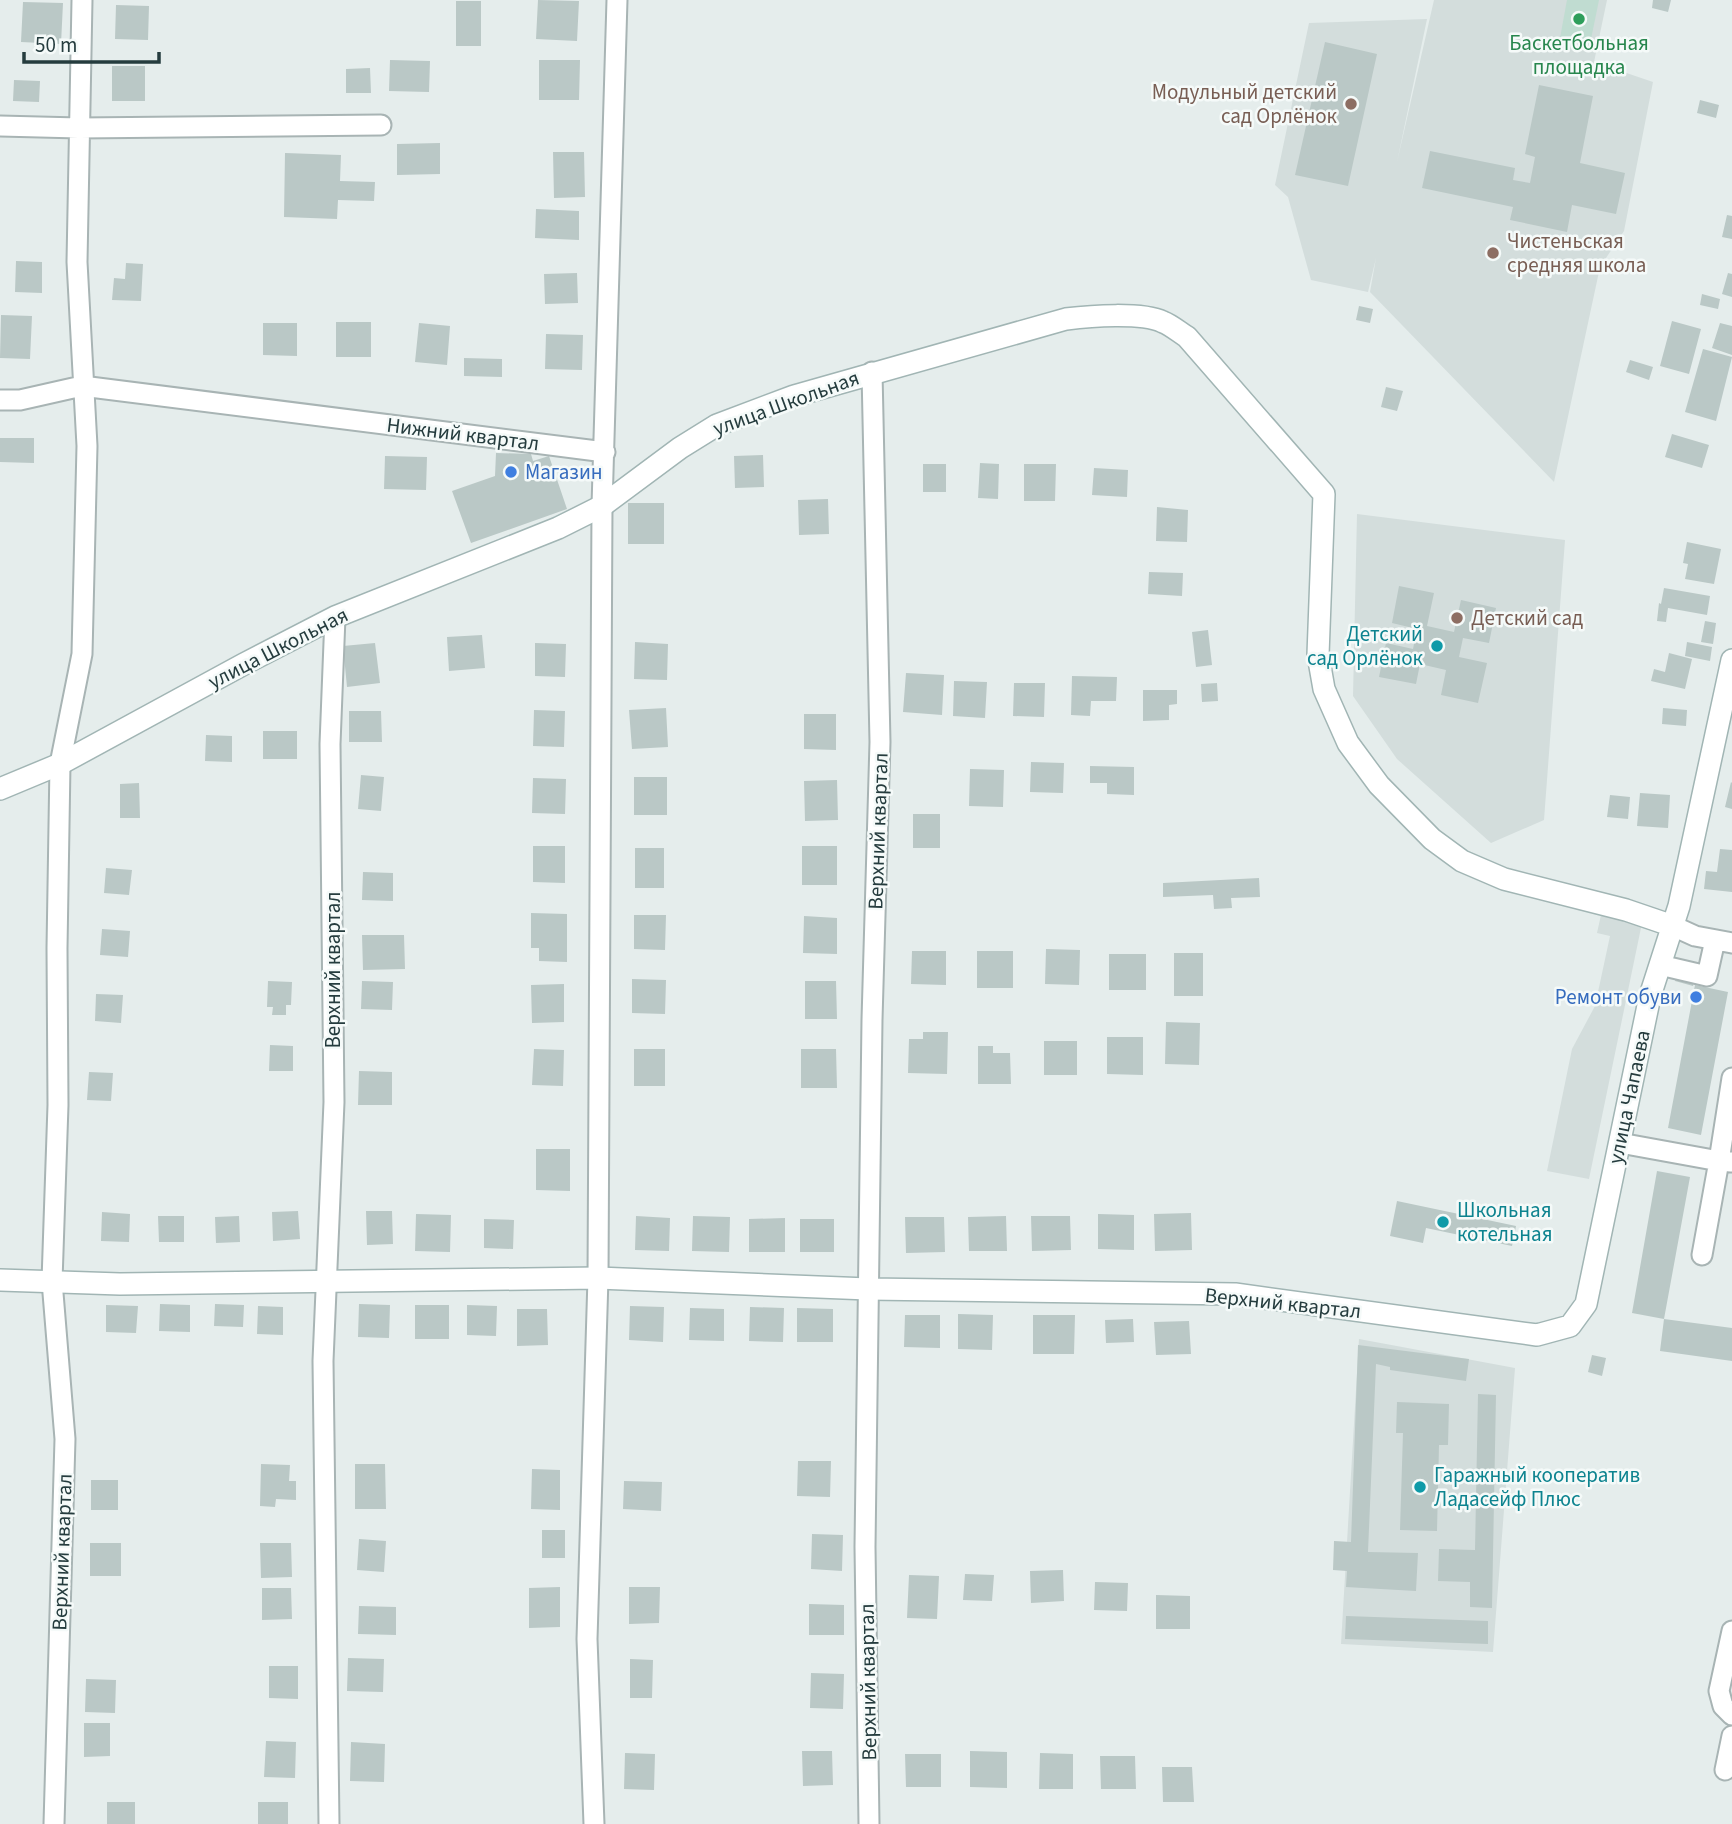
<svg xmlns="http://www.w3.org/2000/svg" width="1732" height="1824" font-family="'Source Sans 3',sans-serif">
<rect width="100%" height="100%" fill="#e5edec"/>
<path fill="#d3dddc" d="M1434,0H1607L1594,62L1653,82L1624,231L1600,267L1554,482L1370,292L1376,258L1368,292L1311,280L1288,197L1275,185L1309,23L1427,19L1397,162Z
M1357,514L1565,540L1544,820L1491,843L1397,759L1353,696Z
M1601,915L1642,923L1589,1179L1547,1171L1572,1049L1595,1006L1610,936L1597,933Z
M1359,1339L1515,1368L1493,1652L1341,1644Z"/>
<path fill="#c0dcd1" d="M1567,0H1599L1590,44L1560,38Z"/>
<path fill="#bac8c6" d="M538,0L579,1L577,41L536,39Z
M1653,0H1671L1668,12L1652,8Z
M456,1H481V46H456Z
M23,2L63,3L61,44L21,42Z
M116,5L149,6L148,40L115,39Z
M1325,42L1377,54L1348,186L1295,175Z
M390,60L430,61L429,92L389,91Z
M539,60H580L579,100H539Z
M112,66H145V101H112Z
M370,68L371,93H346V69Z
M14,80L40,81L39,102L13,101Z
M1539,85L1593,96L1580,163L1625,173L1616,214L1572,205L1567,232L1510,220L1513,207L1422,188L1430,151L1515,168L1513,180L1530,183L1535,157L1525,154Z
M1700,100L1719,105L1716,118L1697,113Z
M440,143V174L397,175V144Z
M553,152H584L585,197L554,198Z
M285,153L341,155L340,181L375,182L374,201L338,200L337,219L284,217Z
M536,209L579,211V240L535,238Z
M1727,215L1732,216V239L1722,237Z
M16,261L42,262V293L15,292Z
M126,263L143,264L141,301L112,300L114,278L125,279Z
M577,273L578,303L545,304L544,274Z
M1728,273L1732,274V297L1722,294Z
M1702,294L1720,299L1718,309L1700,305Z
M1359,306L1373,309L1370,323L1356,320Z
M1,315L32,316L30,359L0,358Z
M1672,321L1701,329L1689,374L1660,366Z
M336,322H371V357H336Z
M263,323H297V356L263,355Z
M419,323L450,326L447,365L415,362Z
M1720,323L1732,326V355L1712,348Z
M546,334L583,335L582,370L545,369Z
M1703,349L1732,357L1716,421L1685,412Z
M464,358L502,359V377L464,376Z
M1630,360L1653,367L1649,380L1626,372Z
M1386,387L1403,391L1397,411L1381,407Z
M1672,434L1709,445L1702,468L1665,457Z
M0,438H34V463L0,462Z
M496,453L531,454L533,461L549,456L567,509L471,543L452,491L495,476Z
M763,455L764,487L735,488L734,456Z
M385,456L427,457L426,490L384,489Z
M980,463L999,464L998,499L978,498Z
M923,464H946V492H923Z
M1024,464H1056L1055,501H1024Z
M1094,468L1128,470L1127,497L1092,495Z
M828,499L829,534L799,535L798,500Z
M628,503H664V544H628Z
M1157,507L1188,510L1187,542L1156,541Z
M1687,542L1721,549L1714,584L1685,579L1688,564L1683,563Z
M1149,572L1183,573L1182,596L1148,594Z
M1399,586L1434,593L1427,626L1454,632L1461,600L1496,608L1489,643L1463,638L1459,657L1487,663L1478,703L1441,695L1446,670L1420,664L1416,684L1379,677L1386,643L1413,649L1417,629L1392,623Z
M1664,588L1710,596L1707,615L1668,608L1666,622L1657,621L1659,603L1661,604Z
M1705,621L1716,623L1713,644L1701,642Z
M1208,630L1212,665L1196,667L1192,632Z
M482,635L485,668L449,671L447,637Z
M635,642L668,644L667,680L634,679Z
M1687,642L1712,647L1710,661L1685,656Z
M375,643L380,683L347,687L343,646Z
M535,643L566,644L565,677L535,676Z
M1669,653L1692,659L1685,689L1651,681L1654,669L1665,672Z
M906,673L944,675L942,715L903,712Z
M1072,676L1117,677L1116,701H1091L1090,716L1071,715Z
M954,681L987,682L985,718L953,716Z
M1014,683H1045L1044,717L1013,716Z
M1217,683L1218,701L1202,702L1201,684Z
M1143,690H1177V704L1169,705V720L1143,721Z
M666,708L668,747L632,749L629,710Z
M1663,708L1687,710L1686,726L1662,724Z
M534,710L565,711L564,747L533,746Z
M349,711H381L382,742H349Z
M804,714H836V750L804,749Z
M263,731H297V759H263Z
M206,735L232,736V762L205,761Z
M1031,762L1064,763L1063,793L1030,792Z
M1090,766L1134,767V795L1107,794V783H1090Z
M970,769L1004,770L1003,807L969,806Z
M361,775L384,777L381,811L358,809Z
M634,777H667V815H634Z
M533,778L566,779L565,814L532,813Z
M837,780L838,820L805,821L804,781Z
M1731,782L1732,783V809L1725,807Z
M139,783L140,818H120V784Z
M1640,793L1670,795L1668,828L1637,826Z
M1610,795L1630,797L1628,819L1607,817Z
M913,814H940V848H913Z
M533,846H565V883L533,882Z
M802,846H837V885H802Z
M635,848H664V888H635Z
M1720,849L1732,850V892L1704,889L1706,871L1717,872Z
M106,868L132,870L129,895L104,893Z
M363,872L393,873V901L362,900Z
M1259,878L1260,897L1231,898L1232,908L1214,909L1213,895L1163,897V883Z
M531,913L567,914V962L539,961V948H531Z
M634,915H666L665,950L634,949Z
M804,916L837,918V954L803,953Z
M102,929L130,931L128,957L100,955Z
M362,935H404L405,969L363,970Z
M1046,949L1080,950L1079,985L1045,984Z
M912,951H946V985L911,984Z
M977,951H1013V988H977Z
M1174,953H1203V996H1174Z
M1109,954H1146V990H1109Z
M1676,977L1694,982L1693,986L1675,981Z
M632,979L666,980L665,1014L632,1013Z
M268,981L292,982L291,1005H286V1015H272L273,1007H267Z
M362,981L393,982L392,1010L361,1009Z
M805,981H836L837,1019H805Z
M564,984V1022L532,1023L531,985Z
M1695,985L1728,992L1701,1135L1668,1128Z
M96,994L123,995L121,1023L95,1021Z
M1166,1022L1200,1023L1199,1065L1165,1064Z
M923,1032H948L947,1074L908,1073L909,1039H923Z
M1107,1037H1143V1075L1107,1074Z
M1044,1041H1077V1075H1044Z
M270,1045L293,1046V1071H269Z
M978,1046H993V1053H1010L1011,1084H978Z
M534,1049L564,1050L563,1086L532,1085Z
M634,1049H665V1086H634Z
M801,1049H836L837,1088H801Z
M359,1071L392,1072V1105H358Z
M89,1072L113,1073L111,1101L87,1100Z
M536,1149H570V1191L536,1190Z
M1657,1171L1690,1177L1664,1319L1632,1313Z
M1397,1201L1516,1226L1512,1246L1426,1228L1423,1243L1390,1236Z
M298,1211L300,1239L273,1241L272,1212Z
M366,1211H392L393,1244L367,1245Z
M102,1212L130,1214L129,1242L101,1241Z
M1191,1213L1192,1250L1155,1251L1154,1214Z
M416,1214L451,1215L450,1252L415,1251Z
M1098,1214L1134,1215V1250L1098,1249Z
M158,1216H184V1242H159Z
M239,1216L240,1242L216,1243L215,1217Z
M636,1216L670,1218L669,1251L635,1250Z
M693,1216L730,1217L729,1252L692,1251Z
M1006,1216L1007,1251H969L968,1217Z
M1031,1216H1070L1071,1250L1032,1251Z
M905,1217H944L945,1252L906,1253Z
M785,1218V1252H749V1219Z
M484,1219L514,1220L513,1249L484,1248Z
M800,1219H834V1252H800Z
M160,1304L190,1305V1332L159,1331Z
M215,1304L244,1305L243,1327L214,1326Z
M359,1304L390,1305L389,1338L358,1337Z
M106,1305L138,1306L136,1333L106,1332Z
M415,1305H449V1339H415Z
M467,1305L497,1306L496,1336L467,1335Z
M258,1306L283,1307V1335L257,1334Z
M630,1306L664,1307L663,1342L629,1340Z
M750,1307L784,1308L783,1342L749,1341Z
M690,1308L724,1309V1341L689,1340Z
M797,1308L833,1309V1342H797Z
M517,1309H547L548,1345L517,1346Z
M958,1314L993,1315L992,1350L958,1349Z
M905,1315H940V1348L904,1347Z
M1033,1315H1075L1074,1354H1033Z
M1133,1319L1134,1342L1106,1343L1105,1320Z
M1664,1319L1732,1328V1361L1660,1351Z
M1189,1321L1191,1354L1156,1355L1154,1322Z
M1358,1345L1469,1359L1466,1381L1390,1370V1367L1376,1364L1368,1552L1418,1553L1416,1591L1346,1587L1347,1571L1333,1570L1334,1541L1351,1542Z
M1592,1355L1606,1358L1602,1376L1588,1372Z
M1478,1394L1496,1395L1492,1608L1470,1607V1582L1438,1581L1439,1549L1475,1550Z
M1397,1402L1449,1404L1448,1445H1439L1437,1531L1400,1530L1403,1433H1396Z
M798,1461H831L830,1497L797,1496Z
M261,1464L290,1465L289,1481H296V1500L276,1499L275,1507L260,1506Z
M355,1464H385L386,1509H355Z
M532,1469L560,1470V1510L531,1509Z
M91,1480H118V1510H91Z
M624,1481L662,1482L661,1511L623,1509Z
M542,1530H565V1558H542Z
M812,1534L843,1535L842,1571L811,1569Z
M359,1539L386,1541L384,1572L357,1570Z
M90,1543H121V1576H90Z
M260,1543H291L292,1577L261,1578Z
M1063,1570L1064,1601L1031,1603L1030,1571Z
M965,1574L994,1575L992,1601L963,1600Z
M909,1575L939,1576L937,1619L907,1618Z
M1095,1582L1128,1583L1127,1611L1094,1610Z
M560,1587V1627L529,1628V1588Z
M629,1587H660L659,1623L629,1624Z
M262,1588H291L292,1619L262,1620Z
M1156,1595L1190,1596V1629H1156Z
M809,1604L844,1605V1635H809Z
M359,1606L396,1607V1635L358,1634Z
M1346,1616L1488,1621V1644L1345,1639Z
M348,1658L384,1659L383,1692L347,1691Z
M630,1659L653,1660L652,1698H630Z
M269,1666H298V1699L269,1698Z
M811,1673L844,1674L843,1709L810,1708Z
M86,1679L116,1680L115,1713L85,1712Z
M84,1723H110V1756L84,1757Z
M266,1741L296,1742L295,1778L264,1777Z
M351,1742L385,1744L384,1782L350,1781Z
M802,1751H832L833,1785L803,1786Z
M970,1751L1007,1752V1788L970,1787Z
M625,1753L655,1754L654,1790L624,1789Z
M1040,1753L1073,1754V1789H1039Z
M905,1754H941V1787H906Z
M1100,1756H1135L1136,1789H1101Z
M1162,1767H1192L1194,1802H1163Z
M107,1802H135V1824H107Z
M258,1802H288V1824H258Z"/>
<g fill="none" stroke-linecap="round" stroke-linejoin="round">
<defs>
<path id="street" d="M0,126L79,128L381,125
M0,400H20L82,386L605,452
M1673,926L1695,936L1732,943
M1660,965L1707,976L1715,940
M1620,1143L1719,1161L1732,1078
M1702,1255L1719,1161L1731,1162
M1732,1631L1719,1691L1723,1706L1732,1715
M1725,1770L1732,1736
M54,1824L65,1439L52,1281L58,1105L57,948L60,764L82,654L87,446L77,262L82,0
M329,1824L323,1361L334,1102L330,744L335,617
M594,1824L587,1639L598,1278L602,506L617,0
M869,1824L865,1547L872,1020L880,742L872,372"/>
<path id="secondary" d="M0,789L60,764L244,664L335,617L558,528L602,506L680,448L717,425L794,396L1066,319C1090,316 1142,312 1163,322C1171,325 1179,332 1187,337L1324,494L1318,655L1324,689L1348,743L1379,785L1432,839L1462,861L1504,879L1626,910L1673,926
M0,1280L120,1284L598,1278L868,1289L1235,1294L1537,1335L1570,1326L1586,1304L1650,996L1679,906L1732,660"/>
</defs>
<use href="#street" stroke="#a8b4b4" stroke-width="23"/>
<use href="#secondary" stroke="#a1b5b4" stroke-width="24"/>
<use href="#street" stroke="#fff" stroke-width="19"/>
<use href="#secondary" stroke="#fff" stroke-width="21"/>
</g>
<circle fill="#2e9e5b" stroke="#f5faf9" stroke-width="2.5" cx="1579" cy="19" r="7"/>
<g fill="#8d6e63" stroke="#f5faf9" stroke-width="2.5">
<circle cx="1351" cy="104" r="7"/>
<circle cx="1493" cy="253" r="7"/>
<circle cx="1457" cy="618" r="7"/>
</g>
<g fill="#3f7fe0" stroke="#f5faf9" stroke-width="2.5">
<circle cx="511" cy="472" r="7"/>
<circle cx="1696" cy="997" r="7"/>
</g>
<g fill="#0f9aa8" stroke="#f5faf9" stroke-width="2.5">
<circle cx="1437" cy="646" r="7"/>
<circle cx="1443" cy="1222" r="7"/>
<circle cx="1420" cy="1487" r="7"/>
</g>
<g text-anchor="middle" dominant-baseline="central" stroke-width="5" stroke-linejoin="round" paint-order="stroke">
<g font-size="21" fill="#27864d" stroke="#f5faf9">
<text x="1579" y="43">Баскетбольная<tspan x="1579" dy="24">площадка</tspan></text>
</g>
<g font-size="21" fill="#785e54" stroke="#f5faf9" text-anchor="start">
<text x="1337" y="92" text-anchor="end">Модульный детский<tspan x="1337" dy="24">сад Орлёнок</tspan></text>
<text x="1507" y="241">Чистеньская<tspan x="1507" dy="24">средняя школа</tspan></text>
<text x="1471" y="618">Детский сад</text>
</g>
<g font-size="21" fill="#253c3e" stroke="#f5faf9">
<text transform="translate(786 403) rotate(-20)">улица Школьная</text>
<text transform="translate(463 434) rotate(7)">Нижний квартал</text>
<text transform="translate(278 648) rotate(-27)">улица Школьная</text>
<text transform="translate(878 831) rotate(-88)">Верхний квартал</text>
<text transform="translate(333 970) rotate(-90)">Верхний квартал</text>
<text transform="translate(1629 1097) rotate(-78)">улица Чапаева</text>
<text transform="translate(1283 1303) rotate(6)">Верхний квартал</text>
<text transform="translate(62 1552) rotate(-88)">Верхний квартал</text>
<text transform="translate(868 1682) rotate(-91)">Верхний квартал</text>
</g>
<g font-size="21" fill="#366cbe" stroke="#f5faf9" text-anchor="start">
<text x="525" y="472">Магазин</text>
<text x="1682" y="997" text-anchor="end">Ремонт обуви</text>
</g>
<g font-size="21" fill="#0d838f" stroke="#f5faf9" text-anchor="start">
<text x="1423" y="634" text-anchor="end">Детский<tspan x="1423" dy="24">сад Орлёнок</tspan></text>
<text x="1457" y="1210">Школьная<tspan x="1457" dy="24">котельная</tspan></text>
<text x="1434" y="1475">Гаражный кооператив<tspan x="1434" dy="24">Ладасейф Плюс</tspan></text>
</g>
</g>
<path d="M24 52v10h135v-10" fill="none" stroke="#253c3e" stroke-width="3.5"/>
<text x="35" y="52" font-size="21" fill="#253c3e" stroke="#f5faf9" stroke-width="5" paint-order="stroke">50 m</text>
</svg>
